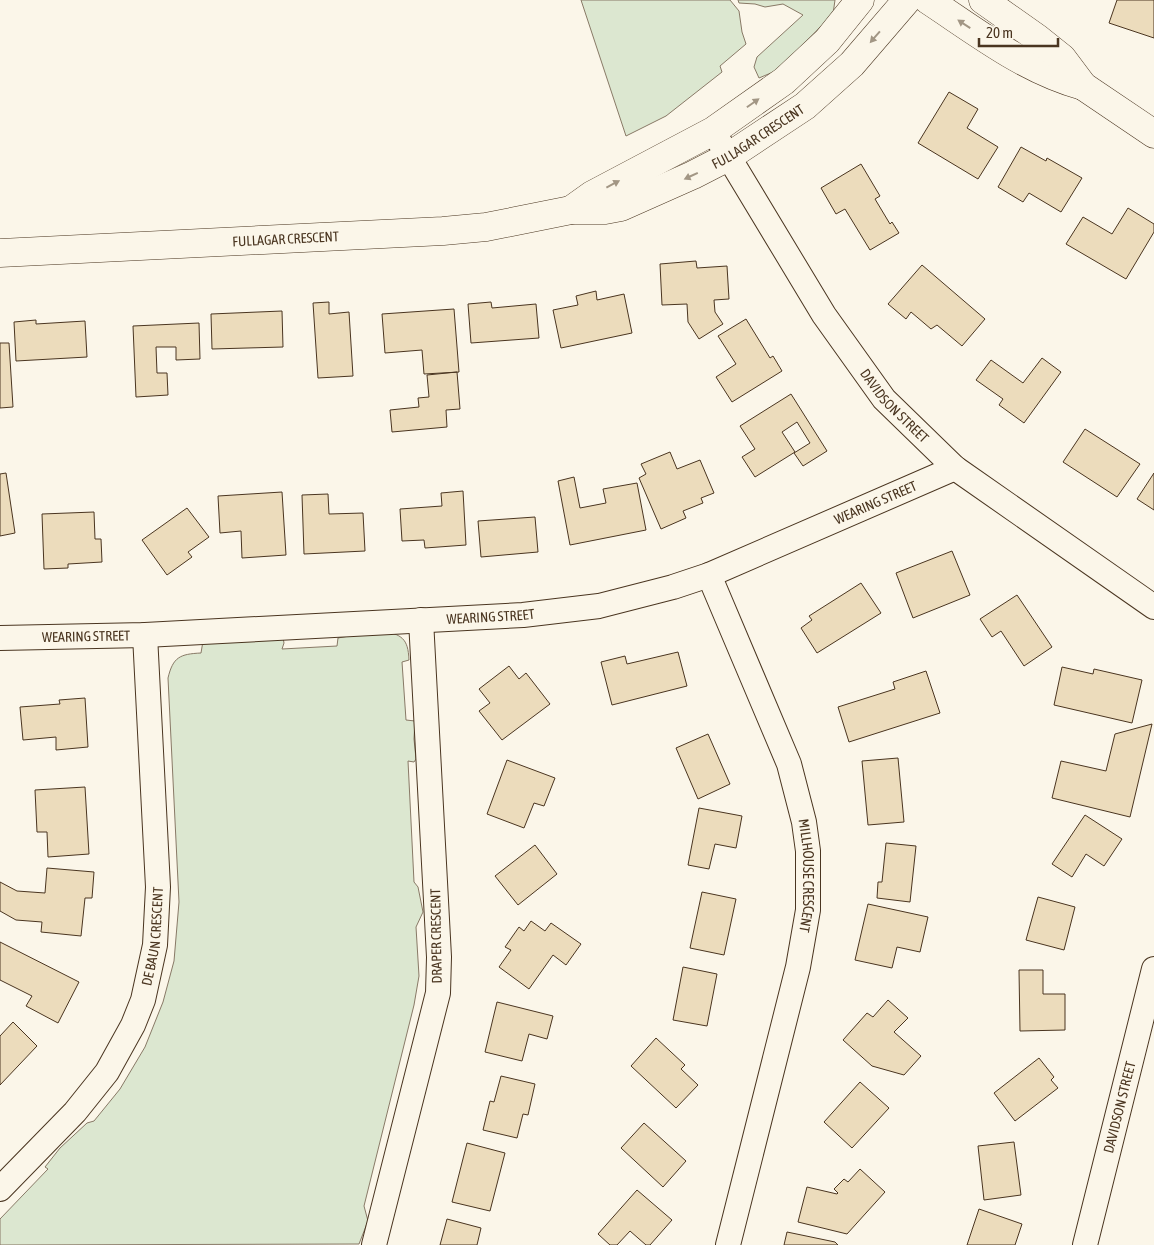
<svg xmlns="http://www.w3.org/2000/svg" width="1154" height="1245" font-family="'Asap Condensed',sans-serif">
<rect width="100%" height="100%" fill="#fbf6e9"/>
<path fill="#dce7d0" stroke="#887966" d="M581,0H730L739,11L742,32L746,44L720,66L722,72L666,116L626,136Z
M738,0H835L833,14L778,70L759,78L754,67L757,57L803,15L783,4L765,7L755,4L739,3Z
M381,630C402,635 408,638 409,660L402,662L406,720L415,721L414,739L416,759L414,762L408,761L414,882L418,887L423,912L416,927L419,976L414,1005L364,1206L368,1221L359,1244L0,1245V1219L48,1169L45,1167L60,1148L87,1123L94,1121L120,1089L145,1047L163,1002L174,961L179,902L168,678C173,657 180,654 201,653L203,641L282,632L284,643L282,649L337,646L338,638Z"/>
<path fill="#ecdcbc" stroke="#4a3520" d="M1117,0H1154V38L1109,23Z
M949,92L978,109L967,128L998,147L978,179L918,143Z
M1021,147L1046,161L1047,158L1082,178L1061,212L1029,193L1023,202L998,187Z
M861,164L880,196L875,199L890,224L892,222L899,233L870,250L845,209L836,214L821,188Z
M1128,208L1154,224V232L1126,279L1066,244L1083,217L1112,234Z
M696,261L697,268L727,266L729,299L714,300L715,312L723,324L699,339L688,322L687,304L662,305L660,264Z
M922,265L985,319L962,346L937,325L931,329L911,312L906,319L888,304Z
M596,291L597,300L624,294L632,333L561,348L553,310L578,305L576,296Z
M329,302V314L349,312L353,376L318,378L313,303Z
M491,302L492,308L536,304L539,338L471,343L468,304Z
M454,309L459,372L424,374L422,350L385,353L382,314Z
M282,311L283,347L212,349L211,314Z
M746,319L770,358L773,356L782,371L732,402L716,377L736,364L718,336Z
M36,320V324L85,321L87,357L16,361L14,322Z
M199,323L200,359L176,360V347H156L157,373H167L168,395L136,397L133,326Z
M0,343H9L13,407L0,408Z
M1042,358L1061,372L1024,423L999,405L1003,399L976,380L991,360L1023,383Z
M457,372L460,409L446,410L447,427L392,432L390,410L419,407L418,398L429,397L427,375Z
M791,394L827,451L803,466L794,453L810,443L797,422L782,432L795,452L755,477L742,457L755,449L740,426Z
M1085,429L1140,464L1117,497L1063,462Z
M670,452L677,469L700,460L714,493L701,498L703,503L683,511L686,518L661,529L639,478L646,474L641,464Z
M6,473L15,533L0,536V474Z
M1154,473V510L1137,499Z
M574,477L580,508L606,503L603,489L637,483L646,530L570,545L558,481Z
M463,491L466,545L425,548L424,540L402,541L400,509L442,506L441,493Z
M282,492L286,555L242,558L241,531L220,533L218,496Z
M328,494L329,514L363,513L365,551L304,554L302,495Z
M187,508L209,537L188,552L192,557L167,575L142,540Z
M94,512L95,539H101L102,562L68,564V568L44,569L42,514Z
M535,517L538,552L481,557L478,521Z
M952,551L970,595L913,618L896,573Z
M861,583L881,613L817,653L801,628L812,620L809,616Z
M1017,595L1052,647L1024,666L1001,631L992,637L980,619Z
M678,652L687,686L612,705L601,662L625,656L627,664Z
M509,666L519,679L526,673L550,704L502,740L479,711L490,703L479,689Z
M1062,667L1093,674L1094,669L1142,680L1132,723L1054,705Z
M926,671L940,713L849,742L838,707L895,689L893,682Z
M85,698L88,747L56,750V737L23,740L20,707L60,704L59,700Z
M1152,724L1130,817L1052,798L1061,761L1106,771L1115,734Z
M708,734L730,784L698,799L676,748Z
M898,758L904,822L868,825L862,761Z
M507,760L555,778L544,806L534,803L524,828L487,814Z
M85,787L89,854L48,857L47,832H37L35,790Z
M699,808L742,816L736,848L715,844L709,869L688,865Z
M1085,815L1122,839L1104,866L1086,854L1072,877L1052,864Z
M886,843L916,846L910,902L877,898L878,882H882Z
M535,845L557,874L518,905L495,876Z
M47,868L94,872L92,898H85L81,936L41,932L42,922L16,920L0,911V882L17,891L45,893Z
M702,892L736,899L724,955L690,948Z
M1038,897L1075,907L1064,950L1026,940Z
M868,904L928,917L920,952L897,947L892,968L855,960Z
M531,921L545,931L551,923L581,944L566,965L553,955L529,989L499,967L511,950L505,947L519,927L524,931Z
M0,942L79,982L58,1023L26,1006L32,996L0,980Z
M683,967L717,974L707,1026L673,1020Z
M1019,970H1043V994H1065V1030L1020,1031Z
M888,1000L908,1018L894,1032L921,1056L904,1075L872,1066L843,1040L867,1013L873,1017Z
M497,1002L553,1016L547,1039L529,1034L522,1061L485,1052Z
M13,1022L37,1046L0,1085V1036Z
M656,1038L685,1065L681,1069L698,1085L676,1108L631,1066Z
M1039,1058L1054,1077L1051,1080L1058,1088L1015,1121L994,1093Z
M501,1076L535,1084L528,1115L523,1114L517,1138L483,1130L490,1101L494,1102Z
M860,1082L889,1108L852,1148L824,1122Z
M644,1123L686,1161L663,1187L621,1148Z
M1014,1142L1021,1195L984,1200L978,1146Z
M467,1143L505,1153L490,1211L452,1202Z
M860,1169L885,1192L847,1234L798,1222L807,1187L837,1194L838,1193L834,1189L844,1179L848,1182Z
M637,1190L672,1220L650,1245H646L630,1231L617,1245H610L598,1234Z
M979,1209L1022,1224L1015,1245H967Z
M447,1219L481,1228L477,1245H440Z
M787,1232L835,1242L838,1245H784Z"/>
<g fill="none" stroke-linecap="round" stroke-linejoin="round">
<defs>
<g id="minor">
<path id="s1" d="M713,131L824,315L884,399L955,468L1154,607"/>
<path id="s2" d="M709,575L789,764L804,822L808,851V910L798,967L728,1245"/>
<path id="s3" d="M0,638L145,635L523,615L599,606L673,587L709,575L955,468"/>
<path id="s4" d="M0,1189L75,1112L107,1072L133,1025L143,1000L155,945L158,887L145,635"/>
<path d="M374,1245L438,993L439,957L421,620"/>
<path id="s5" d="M1085,1245L1154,969"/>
</g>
<g id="tertiary">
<path d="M928,0C978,33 1025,70 1083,86"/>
<path d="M983,0L1037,38L1062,58L1083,86L1154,134"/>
<path d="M571,210L592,195L713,131L784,81L827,41L860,0"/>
<path id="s6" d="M0,253L443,231L486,227L571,210H605L621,207L693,175L728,157L805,106L852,64L907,0"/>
</g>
</defs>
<use href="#minor" stroke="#4a3520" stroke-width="26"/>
<use href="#tertiary" stroke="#4a3520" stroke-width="29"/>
<use href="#minor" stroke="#fbf6e9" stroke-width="24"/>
<use href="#tertiary" stroke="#fbf6e9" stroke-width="28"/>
</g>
<defs><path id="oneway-solid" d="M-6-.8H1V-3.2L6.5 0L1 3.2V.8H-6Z" transform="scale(1.25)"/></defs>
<g fill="#a29684">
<use href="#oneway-solid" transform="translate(964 24) rotate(-147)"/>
<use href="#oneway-solid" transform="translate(875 37) rotate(131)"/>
<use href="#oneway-solid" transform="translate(753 103) rotate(-35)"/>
<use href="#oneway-solid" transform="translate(691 176) rotate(155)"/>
<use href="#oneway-solid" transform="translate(613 184) rotate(-28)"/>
</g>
<g text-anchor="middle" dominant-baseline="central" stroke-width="4" stroke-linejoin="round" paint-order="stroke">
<g font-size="14" fill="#4a3520" stroke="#fbf6e9">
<text stroke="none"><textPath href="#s6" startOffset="778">FULLAGAR CRESCENT</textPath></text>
<text stroke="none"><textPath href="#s6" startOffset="286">FULLAGAR CRESCENT</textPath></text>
<text stroke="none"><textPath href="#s1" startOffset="330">DAVIDSON STREET</textPath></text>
<text stroke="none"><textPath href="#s3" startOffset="896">WEARING STREET</textPath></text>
<text stroke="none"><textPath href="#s3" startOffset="491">WEARING STREET</textPath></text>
<text stroke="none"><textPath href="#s3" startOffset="86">WEARING STREET</textPath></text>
<text stroke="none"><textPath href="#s2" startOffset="319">MILLHOUSE CRESCENT</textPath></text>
<text transform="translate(436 936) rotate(-91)">DRAPER CRESCENT</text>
<text stroke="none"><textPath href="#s4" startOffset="304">DE BAUN CRESCENT</textPath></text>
<text stroke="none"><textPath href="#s5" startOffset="142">DAVIDSON STREET</textPath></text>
</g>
</g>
<path d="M979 38v8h79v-8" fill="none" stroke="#4a3520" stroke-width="2.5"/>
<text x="986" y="38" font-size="15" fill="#4a3520" stroke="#fbf6e9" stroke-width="4" paint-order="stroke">20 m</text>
</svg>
